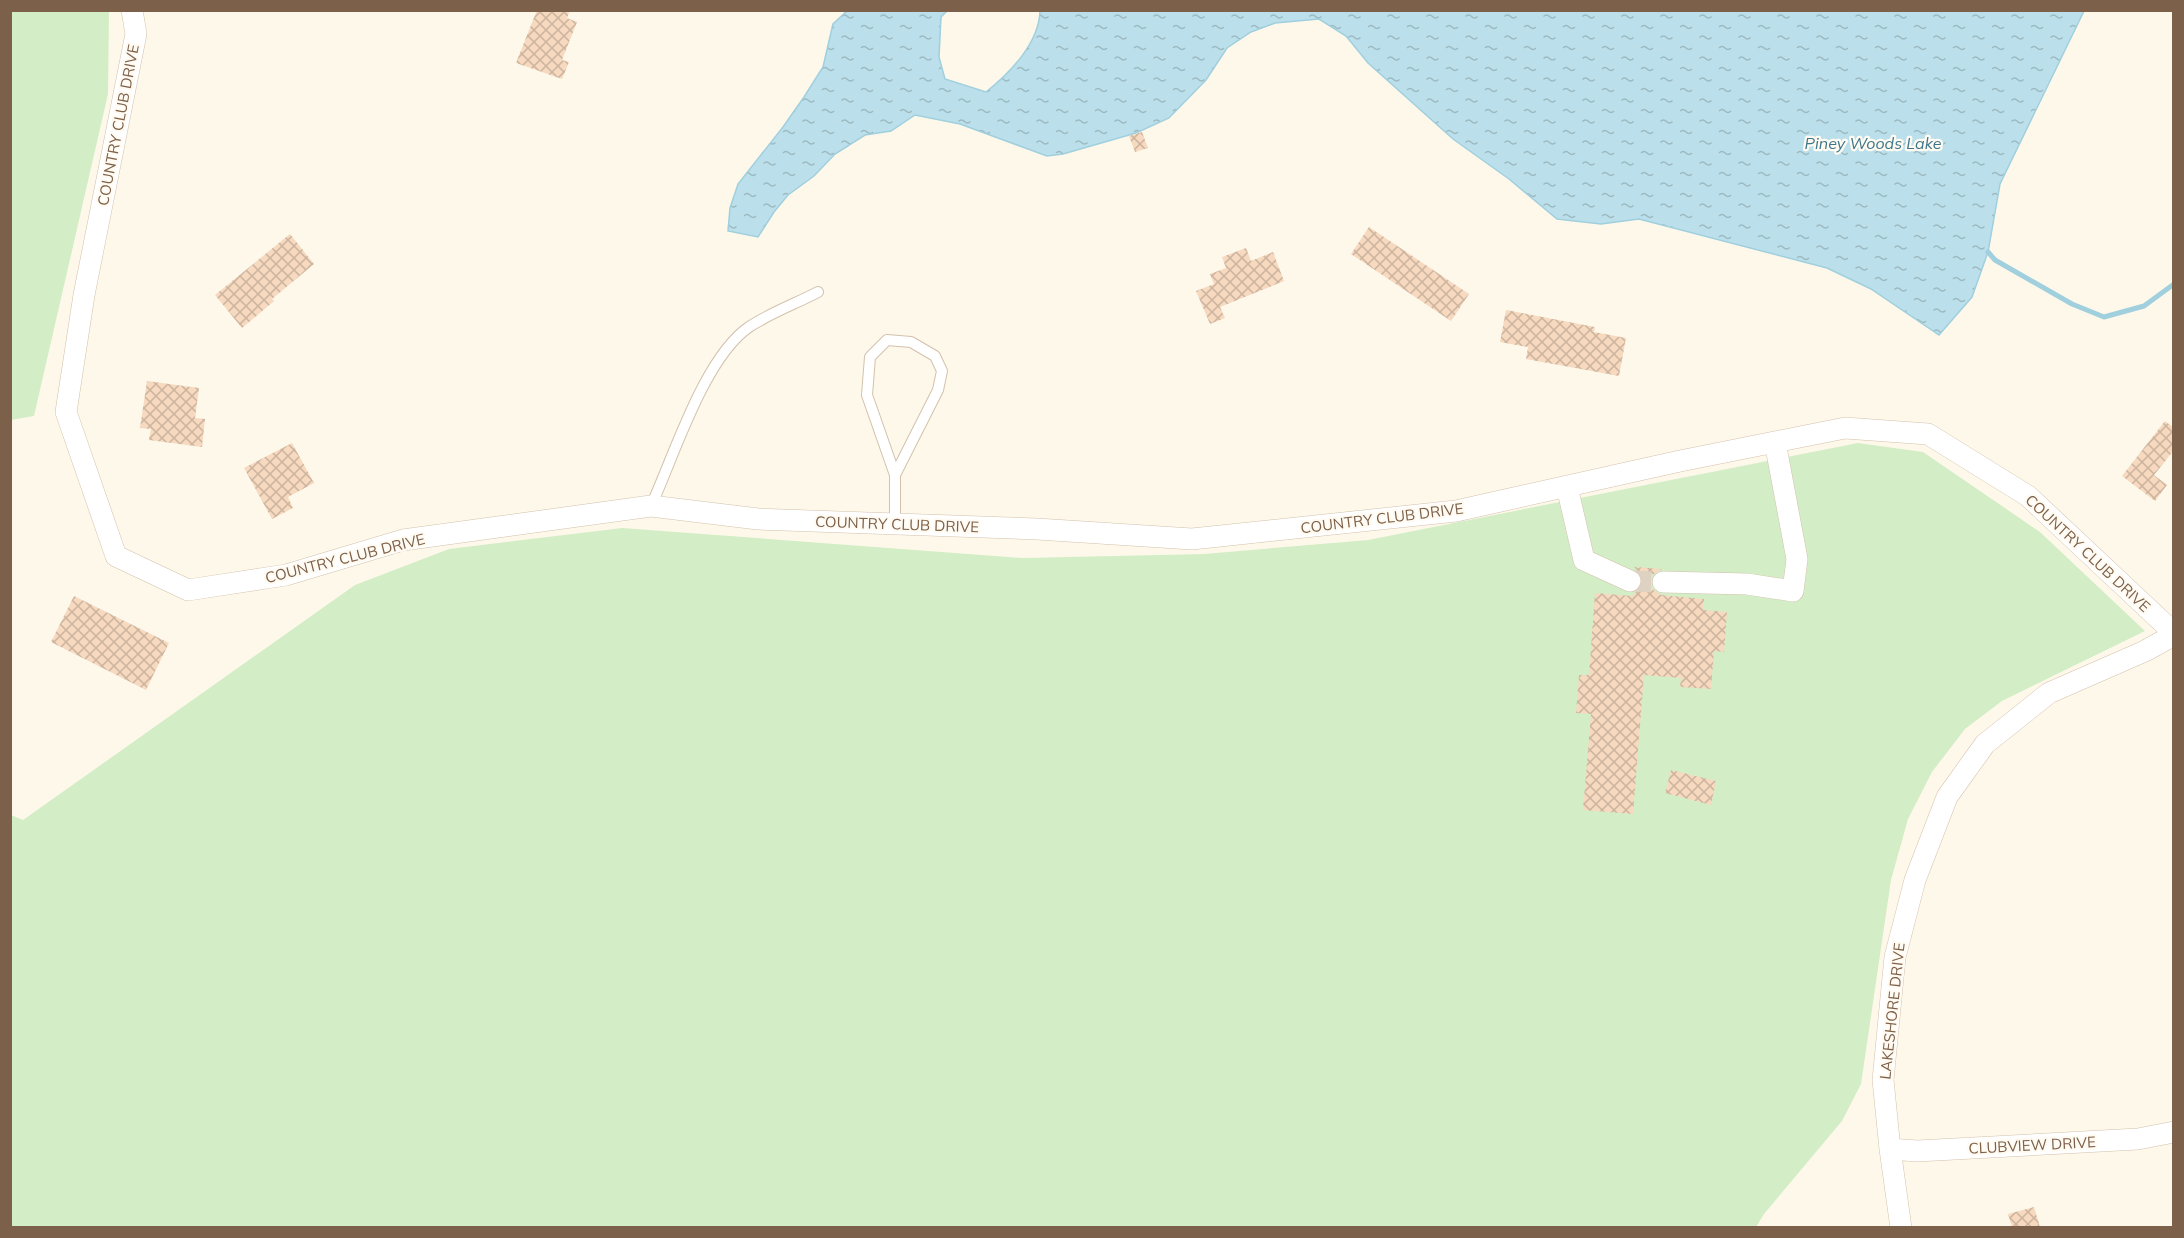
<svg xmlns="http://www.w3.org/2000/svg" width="2184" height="1238" font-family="Mulish,sans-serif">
<defs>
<pattern id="water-ripples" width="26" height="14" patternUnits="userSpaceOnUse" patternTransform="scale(1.5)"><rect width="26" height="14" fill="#bbe0eb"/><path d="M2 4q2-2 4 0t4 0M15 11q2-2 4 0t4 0" fill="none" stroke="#9db9c0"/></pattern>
<pattern id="building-cross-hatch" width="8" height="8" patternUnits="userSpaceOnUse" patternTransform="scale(1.5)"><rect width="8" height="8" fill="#f6d9bf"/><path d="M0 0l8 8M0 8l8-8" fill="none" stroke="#ccb39d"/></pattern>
</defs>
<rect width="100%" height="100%" fill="#fef8ea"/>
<path fill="#d3eec6" d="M11,10L109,11L108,94L34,416L11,420Z
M1858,443L1923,452L2040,532L2145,631L2002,701L1965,729L1932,772L1908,819L1891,880L1861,1084L1842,1121L1764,1214L1756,1227L11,1228V815L23,820L355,585L449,549L622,528L1023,558L1204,554L1368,540Z"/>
<path fill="url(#water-ripples)" stroke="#a0cfde" stroke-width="1.5" d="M848,10L947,11L941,17L939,57L945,79L986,92C1010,73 1039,43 1040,11H2084L2000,184L1988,252L1972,297L1939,335L1871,289L1827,268L1639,219L1601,224L1557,219L1509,179L1453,139L1368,63L1346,36L1319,19L1275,23L1251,32L1227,48L1206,80L1169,118L1136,133L1063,154L1047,156L960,124L915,115L891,131L865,135L835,154L814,176L788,195L774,212L758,237L728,231L730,208L738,184L783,127L804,97L823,67L833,24Z"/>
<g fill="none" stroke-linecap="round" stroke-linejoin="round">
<path stroke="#a0cfde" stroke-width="5" d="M1988,252L1995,260L2072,304L2104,317L2144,306L2174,284"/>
</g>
<path fill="url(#building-cross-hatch)" d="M537,10H570L567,18L577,22L562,60L569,62L562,79L516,63Z
M1142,132L1148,148L1135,152L1129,136Z
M1369,227L1469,294L1451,321L1351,254Z
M290,234L314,264L272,299L274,301L242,328L215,295Z
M1246,248L1251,261L1273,252L1284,281L1220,307L1225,318L1210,324L1196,291L1214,284L1210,274L1226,268L1222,257Z
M1506,310L1595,327L1594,332L1626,338L1619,376L1526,359L1528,347L1500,342Z
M147,381L199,388L195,418L205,419L202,447L149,440L151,429L140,428Z
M2165,421L2174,428V450L2154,475L2167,485L2155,501L2122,476Z
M292,443L314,483L288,497L293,508L272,519L244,468Z
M1634,567L1662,569L1652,575L1650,581L1652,589L1661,595L1704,599L1703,610L1727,612L1724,652L1714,651L1711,689L1680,687L1681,678L1644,675L1633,814L1583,810L1591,714L1576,713L1579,675H1589L1595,593L1632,596L1641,587L1643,580L1641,574Z
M74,596L169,643L146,690L51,642Z
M1671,770L1716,781L1711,805L1665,793Z
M2034,1207L2040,1227H2012L2008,1214Z"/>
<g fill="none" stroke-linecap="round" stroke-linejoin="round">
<path stroke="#ded2c2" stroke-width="21" stroke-dasharray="21 10" stroke-linecap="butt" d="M1630,581L1663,582"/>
<defs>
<path id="service" d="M651,506C674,456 704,358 749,327C770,313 795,304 818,292
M895,524V475L938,390L942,371L935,356L911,342L887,340L870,357L867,395L895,475"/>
<path id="minor" d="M132,10L136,34L84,295L66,412L116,556L188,590L286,575L403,540L651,506L758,519L1037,529L1192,539L1456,511L1680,461L1845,428L1928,434L2028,496L2174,633
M1567,487L1584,560L1630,581
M1663,582L1747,584L1793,591L1797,559L1775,442
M1890,1149L1917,1151L2138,1139L2174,1132
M1901,1228L1890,1149L1883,1080L1895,957L1915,880L1947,797L1985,744L2049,693L2145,651L2174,635"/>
</defs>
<use href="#service" stroke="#d3c1ad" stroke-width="12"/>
<use href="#minor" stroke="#d3c1ad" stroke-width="22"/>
<use href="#service" stroke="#fff" stroke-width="10"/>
<use href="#minor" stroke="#fff" stroke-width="21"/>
</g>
<g text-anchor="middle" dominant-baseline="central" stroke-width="4.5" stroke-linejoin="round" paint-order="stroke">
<g font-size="15" fill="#7d6049" stroke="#fffbf2">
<text transform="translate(118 125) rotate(-79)">COUNTRY CLUB DRIVE</text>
<text transform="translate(1382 518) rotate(-7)">COUNTRY CLUB DRIVE</text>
<text transform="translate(897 524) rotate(2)">COUNTRY CLUB DRIVE</text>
<text transform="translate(2088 553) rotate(43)">COUNTRY CLUB DRIVE</text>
<text transform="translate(345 558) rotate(-14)">COUNTRY CLUB DRIVE</text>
<text transform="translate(1892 1011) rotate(-84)">LAKESHORE DRIVE</text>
<text transform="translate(2032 1145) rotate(-3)">CLUBVIEW DRIVE</text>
</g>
<g font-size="16" font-style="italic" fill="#3e778b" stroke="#fffbf2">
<text x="1873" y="143">Piney Woods Lake</text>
</g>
</g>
<rect width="2184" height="1238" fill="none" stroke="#7d6049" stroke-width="24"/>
</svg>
